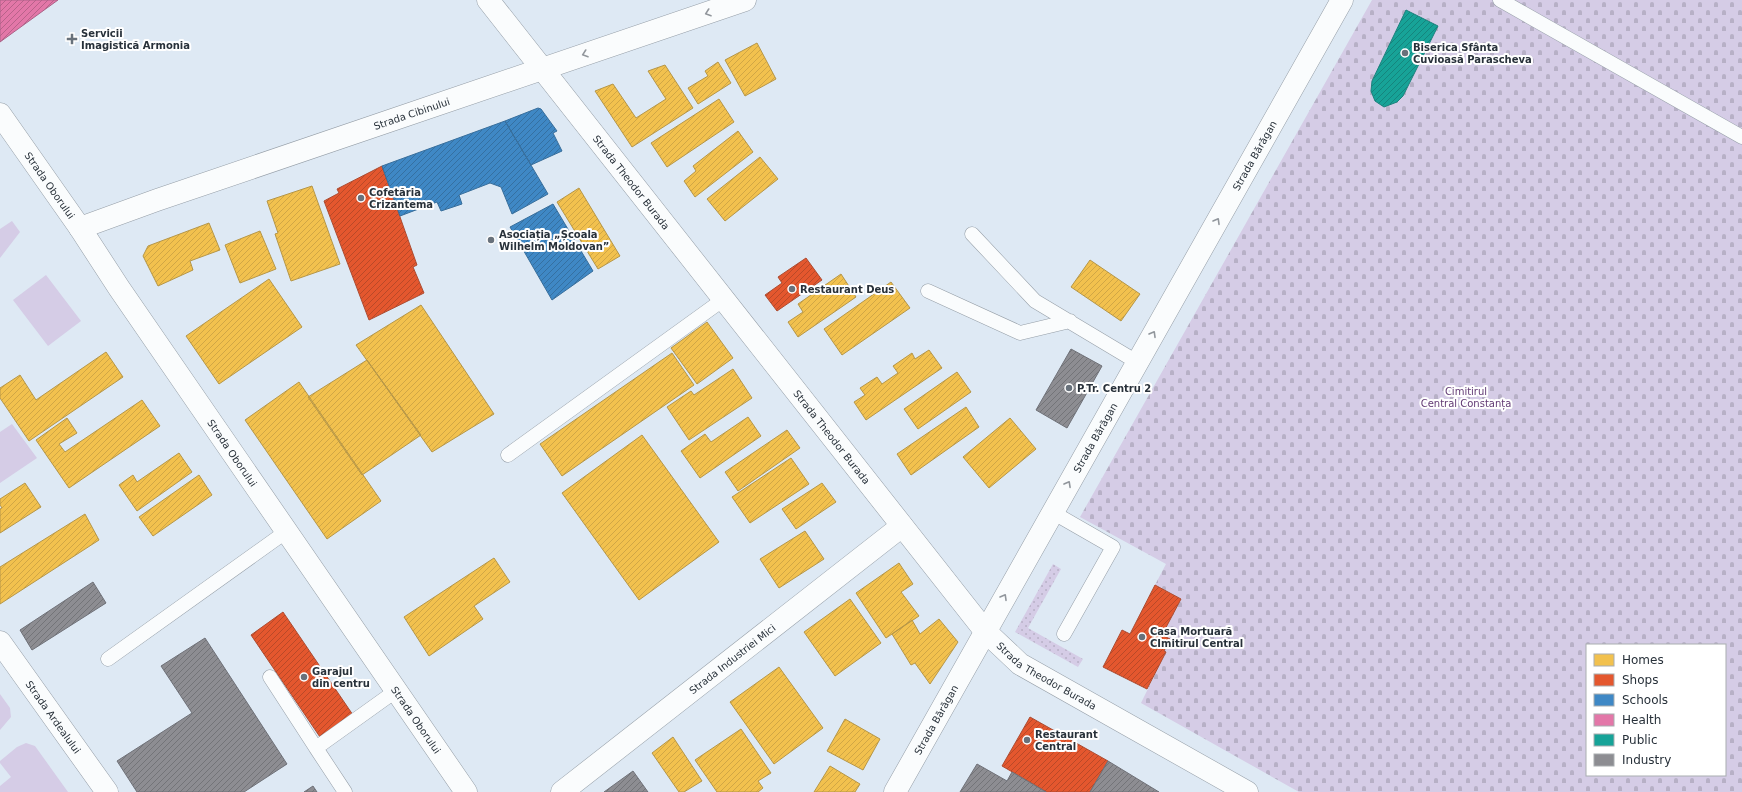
<svg xmlns="http://www.w3.org/2000/svg" width="1742" height="792" font-family="'DejaVu Sans',sans-serif">
<defs>
<pattern id="cemetery-stones" width="16" height="16" patternUnits="userSpaceOnUse"><rect width="16" height="16" fill="#d5cce6"/><path d="M2 7V4a2 2 0 0 1 4 0v3zM10 15v-3a2 2 0 0 1 4 0v3z" fill="#b7b0c6"/></pattern>
<pattern id="garden-dots" width="8" height="8" patternUnits="userSpaceOnUse"><rect width="8" height="8" fill="#d5cce6"/><path d="M2 2h.1M6 6h.1" fill="none" stroke="#b7b0c6" stroke-width="1.8" stroke-linecap="round"/></pattern>
<pattern id="homes-hatch" width="6" height="6" patternUnits="userSpaceOnUse"><rect width="6" height="6" fill="#f2c14e"/><path d="M-1 1l2-2M0 6l6-6M5 7l2-2" fill="none" stroke="#d0a645"/></pattern>
<pattern id="shops-hatch" width="6" height="6" patternUnits="userSpaceOnUse"><rect width="6" height="6" fill="#e4572e"/><path d="M-1 1l2-2M0 6l6-6M5 7l2-2" fill="none" stroke="#b94928"/></pattern>
<pattern id="schools-hatch" width="6" height="6" patternUnits="userSpaceOnUse"><rect width="6" height="6" fill="#3f88c5"/><path d="M-1 1l2-2M0 6l6-6M5 7l2-2" fill="none" stroke="#3570a1"/></pattern>
<pattern id="health-hatch" width="6" height="6" patternUnits="userSpaceOnUse"><rect width="6" height="6" fill="#e377a8"/><path d="M-1 1l2-2M0 6l6-6M5 7l2-2" fill="none" stroke="#b8628a"/></pattern>
<pattern id="public-hatch" width="6" height="6" patternUnits="userSpaceOnUse"><rect width="6" height="6" fill="#17a398"/><path d="M-1 1l2-2M0 6l6-6M5 7l2-2" fill="none" stroke="#15857d"/></pattern>
<pattern id="industry-hatch" width="6" height="6" patternUnits="userSpaceOnUse"><rect width="6" height="6" fill="#8d8d92"/><path d="M-1 1l2-2M0 6l6-6M5 7l2-2" fill="none" stroke="#737478"/></pattern>
</defs>
<rect width="100%" height="100%" fill="#dee9f4"/>
<path fill="#d5cce6" d="M12,221L20,232L0,258V229Z
M46,275L81,321L48,346L13,300Z
M12,424L37,458L0,483V432Z
M0,694L10,708L11,717L0,730Z
M26,743L35,746L68,792H0V786L11,777L0,763V761L17,747Z"/>
<path fill="url(#cemetery-stones)" fill-rule="evenodd" d="M1372,0H1742V792H1299L1141,703L1166,652L1164,651L1162,635L1181,599L1155,585L1166,564L1080,517ZM1587,645H1725V775H1587Z"/>
<path fill="url(#garden-dots)" d="M1053,564L1061,569L1028,628L1083,659L1078,667L1015,632Z"/>
<path fill="url(#homes-hatch)" stroke="#b59648" d="M757,43L776,79L745,96L725,60Z
M718,62L731,83L698,104L688,88L708,76L705,71Z
M665,65L693,108L632,147L595,91L613,84L636,118L666,99L648,71Z
M719,99L734,122L667,167L651,143Z
M738,131L753,152L695,197L684,181L696,171L693,166Z
M760,157L778,179L725,221L707,199Z
M312,186L340,264L291,281L275,234L278,233L267,201Z
M579,188L620,256L598,269L557,202Z
M209,223L220,250L190,261L193,270L158,286L143,256L148,246Z
M260,231L276,269L240,283L225,245Z
M1090,260L1140,294L1121,321L1071,287Z
M841,274L856,297L798,337L788,322L803,312L798,304Z
M269,279L302,327L219,384L186,336Z
M891,282L910,308L842,355L824,329Z
M421,305L494,414L432,452L356,345Z
M707,322L733,358L697,384L671,348Z
M929,350L942,368L866,420L854,402L865,395L860,388L877,377L882,384L898,373L893,366L912,353L915,359Z
M106,352L123,377L29,441L0,398V388L20,375L36,400Z
M672,353L694,385L562,476L540,444Z
M367,360L421,435L362,475L308,397Z
M733,369L752,398L689,440L667,407L691,391L694,395Z
M957,372L971,392L918,429L904,409Z
M299,382L381,501L327,539L245,420Z
M142,400L160,426L69,488L36,440L67,418L77,433L59,444L65,452Z
M966,407L979,427L911,475L897,454Z
M748,417L761,436L700,478L681,451L705,434L711,442Z
M1010,418L1036,449L989,488L963,457Z
M787,430L800,448L738,491L725,472Z
M642,435L719,542L639,600L562,493Z
M179,453L192,472L137,511L119,485L133,475L137,482Z
M791,458L809,484L750,523L732,497Z
M199,475L212,495L153,536L139,517Z
M25,483L41,507L0,533V509L2,508L0,505V499Z
M822,483L836,502L796,529L782,509Z
M85,514L99,540L0,604V567Z
M805,531L824,559L779,588L760,559Z
M494,558L510,582L474,606L483,619L429,656L404,617Z
M899,563L913,584L901,592L919,616L886,638L856,593Z
M850,599L881,643L835,676L804,632Z
M939,619L958,642L930,684L915,663L911,665L892,634L912,620L920,634Z
M779,667L823,728L774,764L730,702Z
M845,719L880,739L863,770L827,751Z
M741,729L771,773L758,781L763,788L758,792H717L695,760Z
M673,737L702,781L684,792H679L652,753Z
M830,766L860,784L855,792H814Z"/>
<path fill="url(#shops-hatch)" stroke="#ac4c32" d="M382,166L417,265L413,267L424,293L369,320L324,201L339,193L337,189Z
M806,258L822,280L777,311L765,295L782,283L778,277Z
M1155,585L1181,599L1162,635L1170,639L1164,651L1166,652L1147,689L1103,667L1122,630L1130,634Z
M283,612L353,715L320,737L251,635Z
M1030,717L1108,761L1090,792H1047L1002,766Z"/>
<path fill="url(#schools-hatch)" stroke="#386e9b" d="M538,108L541,109L557,131L553,133L562,151L531,165L505,121Z
M505,121L548,194L512,214L501,187L490,183L459,195L462,204L441,211L437,202L400,216L382,166Z
M553,204L593,271L552,300L510,227Z"/>
<path fill="url(#health-hatch)" stroke="#ab6287" d="M0,0H58L0,42Z"/>
<path fill="url(#public-hatch)" stroke="#1c817c" d="M1406,10L1438,26L1403,96L1397,102L1384,107L1375,101L1371,91L1372,81Z"/>
<path fill="url(#industry-hatch)" stroke="#6f7178" d="M1071,349L1102,366L1067,428L1036,410Z
M93,582L106,603L32,650L20,630Z
M205,638L287,764L244,792H137L117,761L192,713L161,666Z
M1108,761L1159,792H1090Z
M977,764L1007,781L1012,772L1046,792H960Z
M633,771L648,792H604Z
M313,786L317,792H304Z"/>
<g fill="none" stroke-linecap="round" stroke-linejoin="round">
<defs>
<path id="service" d="M1500,0L1742,137
M972,234L1035,301L1137,362
M928,291L1020,333L1070,321
M508,455L724,299
M1052,512L1113,547L1064,634
M108,659L287,531
M270,677L316,748
M345,792L316,748L397,690"/>
<g id="minor">
<path id="s1" d="M0,114L80,228L119,288L466,792"/>
<path id="s2" d="M80,228L157,200L745,0"/>
<path id="s3" d="M0,642L107,792"/>
<path id="s4" d="M562,792L902,526"/>
<path id="s5" d="M895,792L1342,0"/>
</g>
<g id="tertiary">
<path id="s6" d="M488,0L985,631L1020,664L1247,792"/>
</g>
</defs>
<use href="#service" stroke="#959ea7" stroke-width="15"/>
<use href="#minor" stroke="#959ea7" stroke-width="23"/>
<use href="#tertiary" stroke="#959ea7" stroke-width="23"/>
<use href="#service" stroke="#fafcfd" stroke-width="14"/>
<use href="#minor" stroke="#fafcfd" stroke-width="22"/>
<use href="#tertiary" stroke="#fafcfd" stroke-width="22"/>
</g>
<defs><path id="oneway-chevron" d="M-2-3.5L2.5 0L-2 3.5" fill="none" stroke-width="1.6" stroke-linecap="round" stroke-linejoin="round"/></defs>
<g stroke="#91969c">
<use href="#oneway-chevron" transform="translate(708 13) rotate(161)"/>
<use href="#oneway-chevron" transform="translate(585 54) rotate(161)"/>
<use href="#oneway-chevron" transform="translate(1217 221) rotate(-60)"/>
<use href="#oneway-chevron" transform="translate(1153 334) rotate(-60)"/>
<use href="#oneway-chevron" transform="translate(1068 484) rotate(-61)"/>
<use href="#oneway-chevron" transform="translate(1004 597) rotate(-60)"/>
</g>
<g fill="#68717b" stroke="#fff" stroke-width="1.5">
<path d="M70 33h4v4h4v4h-4v4h-4v-4h-4v-4h4z"/>
<circle cx="1405" cy="53" r="4"/>
<circle cx="361" cy="198" r="4"/>
<circle cx="491" cy="240" r="4"/>
<circle cx="792" cy="289" r="4"/>
<circle cx="1069" cy="388" r="4"/>
<circle cx="1142" cy="637" r="4"/>
<circle cx="304" cy="677" r="4"/>
<circle cx="1027" cy="740" r="4"/>
</g>
<g text-anchor="middle" dominant-baseline="central" stroke-width="4" stroke-linejoin="round" paint-order="stroke">
<g font-size="10" font-weight="bold" fill="#28313a" stroke="#fff" text-anchor="start">
<text x="81" y="33">Servicii<tspan x="81" dy="12">Imagistică Armonia</tspan></text>
<text x="1413" y="47">Biserica Sfânta<tspan x="1413" dy="12">Cuvioasă Parascheva</tspan></text>
<text x="369" y="192">Cofetăria<tspan x="369" dy="12">Crizantema</tspan></text>
<text x="499" y="234">Asociația „Școala<tspan x="499" dy="12">Wilhelm Moldovan”</tspan></text>
<text x="800" y="289">Restaurant Deus</text>
<text x="1077" y="388">P.Tr. Centru 2</text>
<text x="1150" y="631">Casa Mortuară<tspan x="1150" dy="12">CImitirul Central</tspan></text>
<text x="312" y="671">Garajul<tspan x="312" dy="12">din centru</tspan></text>
<text x="1035" y="734">Restaurant<tspan x="1035" dy="12">Central</tspan></text>
</g>
<g font-size="10" fill="#28313a" stroke="#fff">
<text stroke="none"><textPath href="#s2" startOffset="351">Strada Cibinului</textPath></text>
<text stroke="none"><textPath href="#s5" startOffset="731">Strada Bărăgan</textPath></text>
<text stroke="none"><textPath href="#s6" startOffset="232">Strada Theodor Burada</textPath></text>
<text stroke="none"><textPath href="#s1" startOffset="87">Strada Oborului</textPath></text>
<text stroke="none"><textPath href="#s6" startOffset="556">Strada Theodor Burada</textPath></text>
<text stroke="none"><textPath href="#s5" startOffset="407">Strada Bărăgan</textPath></text>
<text stroke="none"><textPath href="#s1" startOffset="411">Strada Oborului</textPath></text>
<text stroke="none"><textPath href="#s4" startOffset="216">Strada Industriei Mici</textPath></text>
<text stroke="none"><textPath href="#s6" startOffset="880">Strada Theodor Burada</textPath></text>
<text stroke="none"><textPath href="#s3" startOffset="92">Strada Ardealului</textPath></text>
<text stroke="none"><textPath href="#s1" startOffset="735">Strada Oborului</textPath></text>
<text stroke="none"><textPath href="#s5" startOffset="83">Strada Bărăgan</textPath></text>
</g>
<g font-size="10" fill="#613973" stroke="#fff">
<text x="1466" y="391">Cimitirul<tspan x="1466" dy="12">Central Constanța</tspan></text>
</g>
</g>
<rect x="1586" y="644" width="140" height="132" fill="#ffffff" stroke="#a9adb0"/>
<rect x="1594" y="654" width="20" height="12" fill="#f2c14e" stroke="#a9adb0"/>
<text x="1622" y="664" font-size="12" fill="#28313a">Homes</text>
<rect x="1594" y="674" width="20" height="12" fill="#e4572e" stroke="#a9adb0"/>
<text x="1622" y="684" font-size="12" fill="#28313a">Shops</text>
<rect x="1594" y="694" width="20" height="12" fill="#3f88c5" stroke="#a9adb0"/>
<text x="1622" y="704" font-size="12" fill="#28313a">Schools</text>
<rect x="1594" y="714" width="20" height="12" fill="#e377a8" stroke="#a9adb0"/>
<text x="1622" y="724" font-size="12" fill="#28313a">Health</text>
<rect x="1594" y="734" width="20" height="12" fill="#17a398" stroke="#a9adb0"/>
<text x="1622" y="744" font-size="12" fill="#28313a">Public</text>
<rect x="1594" y="754" width="20" height="12" fill="#8d8d92" stroke="#a9adb0"/>
<text x="1622" y="764" font-size="12" fill="#28313a">Industry</text>
</svg>
